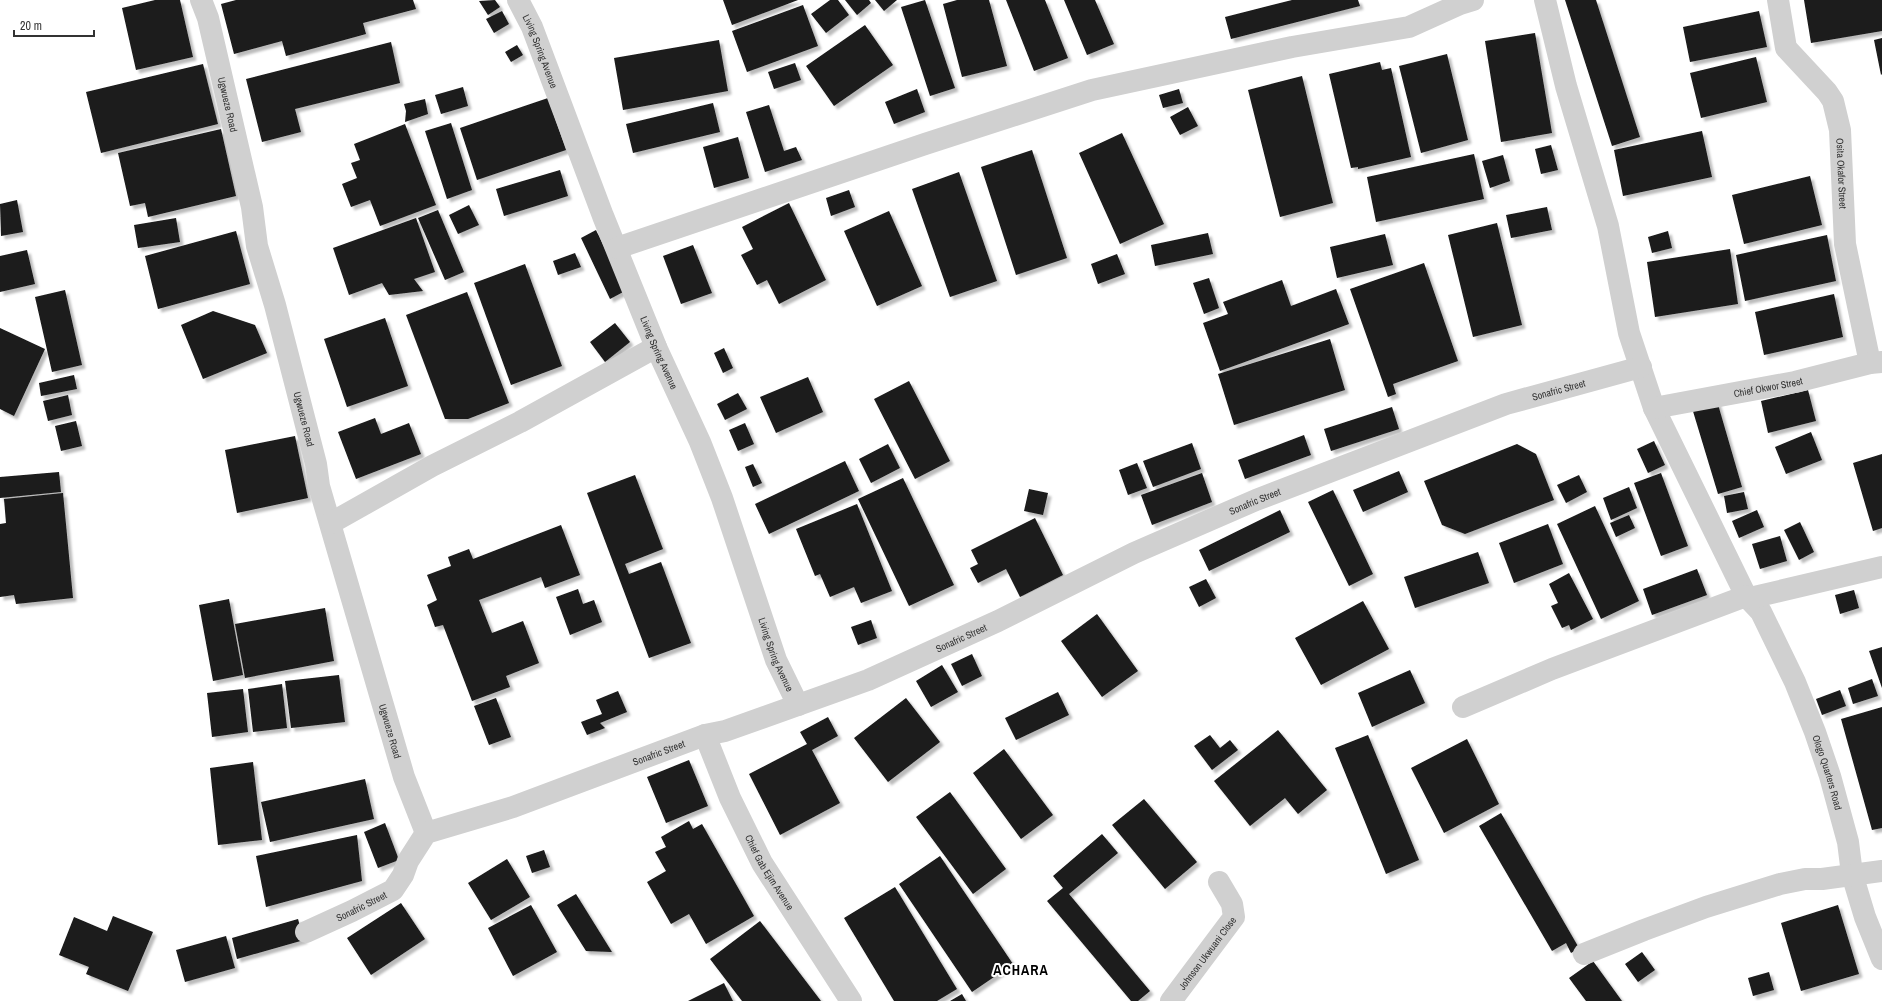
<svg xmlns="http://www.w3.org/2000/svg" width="1882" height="1001" font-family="'Archivo Narrow',sans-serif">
<defs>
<filter id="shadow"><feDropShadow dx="3.5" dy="3.5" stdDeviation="1" flood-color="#0004"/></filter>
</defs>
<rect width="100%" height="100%" fill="#fff"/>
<path fill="#1a1a1a" filter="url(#shadow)" d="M155,0H180L193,57L136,70L122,8Z
M236,0H413L416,9L363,23L366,34L286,56L282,41L234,54L221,4Z
M495,0L500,7L488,15L479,1Z
M723,0H798L732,25Z
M830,0H838L849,15L826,33L811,14Z
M845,0H869L871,3L857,15Z
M875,0H897L884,11Z
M925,0L955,88L930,96L901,7Z
M957,0H989L1007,66L962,77L943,4Z
M1006,0H1045L1068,58L1034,71Z
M1064,0H1095L1114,44L1087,55Z
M1292,0H1358L1360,6L1231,39L1225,17Z
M1565,0H1596L1640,137L1612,146Z
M1804,0H1882V31L1811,43Z
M803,5L818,46L747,72L732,31Z
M502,11L509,24L494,33L486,19Z
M1759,11L1767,47L1690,62L1683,27Z
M865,25L893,65L834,106L806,66Z
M1535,33L1552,133L1501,142L1485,41Z
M1882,38V74L1881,75L1874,40Z
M719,40L728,91L623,110L614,58Z
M391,42L400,83L295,109L301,132L262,142L246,79Z
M517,45L523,55L511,62L505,52Z
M1447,54L1468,140L1421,153L1399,66Z
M1756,57L1767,102L1701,118L1690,73Z
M1380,62L1382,70L1391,68L1411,157L1358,169V167L1351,168L1329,74Z
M795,63L801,80L774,89L768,72Z
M203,64L218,124L101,153L86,92Z
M1302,76L1333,203L1280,217L1248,90Z
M463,87L468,106L441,114L435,95Z
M917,89L925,112L894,124L885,102Z
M1179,89L1183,103L1163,108L1159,95Z
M548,98L566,150L477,180L460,128Z
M425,99L428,114L405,122L406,111L404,104Z
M713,103L720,132L633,153L626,124Z
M769,105L784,151L796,147L802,160L765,172L746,112Z
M1188,107L1198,126L1180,135L1170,117Z
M451,123L472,190L447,199L425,131Z
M405,124L436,205L380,226L370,200L351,207L342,184L357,178L351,163L360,160L354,144Z
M221,129L236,196L148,217L145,203L130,206L118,153Z
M1702,131L1712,177L1623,196L1614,150Z
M1122,133L1164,224L1120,244L1079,153Z
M738,137L749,178L714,188L703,147Z
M1551,145L1558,170L1541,174L1535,149Z
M1032,150L1067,258L1016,275L981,167Z
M1474,154L1484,199L1376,222L1367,177Z
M1503,155L1510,181L1490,188L1482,161Z
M560,170L568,196L504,216L496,189Z
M959,172L997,281L950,297L912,189Z
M1810,176L1822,225L1744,244L1732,195Z
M849,190L855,207L831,216L826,198Z
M17,200L23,232L1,236L0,204Z
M789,203L826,280L779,304L767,280L757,285L741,255L753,249L742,227Z
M469,205L479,225L458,234L449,215Z
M1547,207L1552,230L1511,238L1506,215Z
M438,210L464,272L445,280L418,218Z
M889,211L922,286L877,306L844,231Z
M176,218L180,242L138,248L134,225Z
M416,218L435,272L414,279L423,291L389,295L382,283L349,295L333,248Z
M1497,223L1522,325L1473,337L1448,235Z
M596,230L625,291L610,299L581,238Z
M236,231L250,284L158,309L145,256Z
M1668,231L1672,248L1652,253L1648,237Z
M1208,233L1213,254L1155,266L1151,245Z
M1385,234L1393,265L1337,278L1330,247Z
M1827,235L1836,281L1745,301L1736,255Z
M693,245L712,293L681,304L663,256Z
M1730,249L1738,304L1655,317L1647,262Z
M27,250L35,284L0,292V256Z
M575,253L581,267L558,275L553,261Z
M1117,254L1125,274L1098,284L1091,264Z
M1424,263L1458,361L1393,384L1396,394L1388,397L1350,289Z
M525,264L562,366L511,385L474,283Z
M1209,278L1219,308L1204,314L1193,283Z
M1282,280L1291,306L1336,289L1349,324L1220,371L1203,323L1228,314L1223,302Z
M65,290L82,365L52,372L35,297Z
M467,292L509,403L468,419H445L406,315Z
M1834,294L1843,337L1764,355L1755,312Z
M213,311L255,325L267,353L203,379L181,325Z
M385,318L408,386L347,407L324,339Z
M615,323L630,342L605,362L590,342Z
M0,328L45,349L14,416L0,409Z
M1330,339L1345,390L1234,425L1218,374Z
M724,348L733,368L723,373L714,353Z
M74,375L77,389L41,396L39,383Z
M808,377L823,412L776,433L760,397Z
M909,381L950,461L915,479L874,399Z
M1808,390L1816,421L1768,433L1761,401Z
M738,393L747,409L725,420L717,404Z
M68,395L72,415L48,421L43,401Z
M1717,401L1742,487L1718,494L1692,408Z
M1392,407L1399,429L1331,451L1324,429Z
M375,418L381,434L409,423L421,454L356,479L338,432Z
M76,421L82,446L61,451L55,426Z
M745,423L754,444L738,451L729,430Z
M1811,432L1822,460L1786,474L1775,447Z
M1304,435L1311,455L1245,479L1238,460Z
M295,436L308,498L237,513L225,450Z
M1654,441L1665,465L1648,473L1637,449Z
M1192,443L1201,469L1153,487L1143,461Z
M888,444L900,468L871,483L859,459Z
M1517,444L1536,454L1554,500L1465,534L1442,525L1424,481Z
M1882,454V528L1873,531L1853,463Z
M845,461L859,491L769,534L755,504Z
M1137,463L1147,488L1128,495L1119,470Z
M753,464L762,483L753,487L745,467Z
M1399,471L1408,492L1363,512L1353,490Z
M59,472L61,492L0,498V477Z
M1202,473L1212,502L1152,525L1141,495Z
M1661,473L1688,546L1661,556L1634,483Z
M635,475L663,549L625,564L629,574L661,562L691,643L649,658L587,493Z
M1579,475L1587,492L1566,503L1557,485Z
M903,478L954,585L909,606L858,499Z
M1629,487L1637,508L1611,520L1603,498Z
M1029,489L1048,493L1043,515L1024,511Z
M1333,490L1373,574L1349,586L1308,502Z
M1744,492L1748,509L1727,513L1724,496Z
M63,493L73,598L16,604L14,595L0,597V524L6,523L4,499Z
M857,504L892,591L861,603L854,587L830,597L820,574L815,576L796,529Z
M1595,506L1639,601L1601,619L1557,524Z
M1280,510L1290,532L1209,571L1199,550Z
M1757,510L1764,527L1739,538L1732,521Z
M1629,515L1635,528L1616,537L1610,523Z
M1035,518L1063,575L1020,597L1006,569L978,583L970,568L978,564L971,550Z
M1800,522L1814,552L1799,560L1784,530Z
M1548,524L1563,564L1514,583L1499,543Z
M561,525L580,575L545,588L541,577L479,600L492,633L523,621L539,663L506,676L510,687L472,701L443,625L435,627L427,605L437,600L427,575L451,566L448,557L469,549L473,559Z
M1780,536L1787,561L1760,569L1752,544Z
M1478,552L1489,583L1415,608L1404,577Z
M1697,569L1707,595L1652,615L1643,589Z
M1569,573L1593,619L1571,630L1569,625L1562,628L1551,606L1558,603L1549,584Z
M1206,579L1216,598L1199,607L1189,587Z
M578,589L583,604L594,600L602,622L570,635L556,597Z
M1854,590L1859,608L1840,614L1835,595Z
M229,599L243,675L213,681L199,605Z
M1363,601L1389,649L1321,685L1295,638Z
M325,608L334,661L245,678L235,624Z
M1097,614L1138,671L1102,697L1061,641Z
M871,620L877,638L858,645L851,627Z
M1882,647V688L1869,651Z
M972,654L982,676L962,686L951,664Z
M942,665L958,692L931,707L916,681Z
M1410,670L1425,703L1372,727L1358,693Z
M339,675L345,722L291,728L285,681Z
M1872,679L1878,696L1853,704L1848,688Z
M282,684L287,728L253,732L248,689Z
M243,689L248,732L212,737L207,693Z
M1840,690L1846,706L1822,715L1816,699Z
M618,691L627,712L600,723L605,728L587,735L581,722L602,714L596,700Z
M1058,692L1069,715L1016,740L1005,718Z
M496,698L511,737L489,745L474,706Z
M906,698L940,742L888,782L854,738Z
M1882,707V828L1872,830L1841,719Z
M828,717L838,736L812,750L840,803L780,835L749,774L807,744L800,732Z
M1278,730L1327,790L1298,814L1285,798L1250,826L1214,781Z
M1210,735L1220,748L1230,740L1238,750L1212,770L1194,746Z
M1368,735L1419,860L1386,874L1335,748Z
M1467,739L1499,804L1444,833L1411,768Z
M1004,749L1053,815L1021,839L973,773Z
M689,760L708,806L666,823L647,777Z
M253,762L262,840L218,845L210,768Z
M365,779L374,819L270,842L261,802Z
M950,792L1006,869L973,894L916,817Z
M1144,799L1197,862L1165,889L1112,825Z
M1501,813L1579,948L1571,953L1566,943L1552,951L1479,826Z
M689,821L693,829L702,824L754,916L706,944L689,914L671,924L647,882L666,871L655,852L666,847L661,837Z
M385,823L399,860L378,868L364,832Z
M1102,834L1118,853L1069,894L1150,991L1138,1001H1131L1047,901L1063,888L1053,876Z
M357,835L362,881L266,907L256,856Z
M544,850L550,867L532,873L526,856Z
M940,856L1013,964L972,992L899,884Z
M507,859L530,897L491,920L468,883Z
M895,887L957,989L937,1001H894L844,918Z
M576,894L612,952L586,951L557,905Z
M401,903L425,939L371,975L347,938Z
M531,905L557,952L513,976L488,928Z
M1838,905L1859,974L1801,991L1781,923Z
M113,916L153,932L128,991L86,974L89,967L59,955L74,917L107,931Z
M298,919L304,940L237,959L232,938Z
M760,921L821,1001H742L710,959Z
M226,936L235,968L185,982L176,950Z
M1642,952L1655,970L1638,982L1625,964Z
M1593,961L1622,1001H1586L1569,978Z
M1769,972L1774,990L1753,996L1748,978Z
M724,983L733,1001H688Z
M962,994L966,1001H950Z"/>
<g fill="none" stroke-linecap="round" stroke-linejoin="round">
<g stroke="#d0d0d0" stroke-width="22">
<path id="s1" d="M201,0L208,18L252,207L257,246L275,305L316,464L319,486L404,777L426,833"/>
<path id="s2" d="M518,0L532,27L603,216L656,347L700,442L722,498L776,660L798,705"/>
<path id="s3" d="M1545,0L1566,86L1608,226L1629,333L1654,408L1746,596L1761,612L1795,682L1815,732L1830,776L1848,842L1852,874L1865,917L1882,959"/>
<path id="s4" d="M1778,0L1786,48L1827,92L1833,101L1840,130L1845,244L1870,363"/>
<path d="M617,248L925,144L1092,90L1292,47L1409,27L1460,4L1473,0"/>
<path id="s5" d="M1654,408L1795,382L1870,363L1882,362"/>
<path d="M331,523L432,466L520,422L656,347"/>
<path d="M1463,707L1552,669L1746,596L1750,598L1882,567"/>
<path id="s6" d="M705,735L730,798L762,863L851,1001"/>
<path id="s7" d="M306,932L352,911L393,890L403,875L408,861L426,833L513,807L705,735L725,731L868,680L998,621L1134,553L1256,500L1506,404L1641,367"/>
<path d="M1584,954L1644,930L1706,907L1780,884L1805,879H1822L1882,871"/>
<path id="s8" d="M1171,1001L1234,917L1232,904L1219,882"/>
</g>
</g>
<g text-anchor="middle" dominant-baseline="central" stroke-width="4" stroke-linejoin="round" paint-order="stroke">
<g font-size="10" fill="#333" stroke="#fff">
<text stroke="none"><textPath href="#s2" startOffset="56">Living Spring Avenue</textPath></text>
<text stroke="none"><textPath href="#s1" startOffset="108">Ugwueze Road</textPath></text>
<text stroke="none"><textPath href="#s4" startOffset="193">Osita Okafor Street</textPath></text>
<text stroke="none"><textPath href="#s2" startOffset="380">Living Spring Avenue</textPath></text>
<text stroke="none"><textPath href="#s5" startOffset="116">Chief Okwor Street</textPath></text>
<text stroke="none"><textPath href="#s7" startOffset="1381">Sonafric Street</textPath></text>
<text stroke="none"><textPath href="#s1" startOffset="432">Ugwueze Road</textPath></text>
<text stroke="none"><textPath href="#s7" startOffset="1057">Sonafric Street</textPath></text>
<text stroke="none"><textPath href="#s7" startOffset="733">Sonafric Street</textPath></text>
<text stroke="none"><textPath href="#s2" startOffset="704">Living Spring Avenue</textPath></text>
<text stroke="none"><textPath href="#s1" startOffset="756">Ugwueze Road</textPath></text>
<text stroke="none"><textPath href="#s7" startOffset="409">Sonafric Street</textPath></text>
<text stroke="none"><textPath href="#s3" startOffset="828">Ologo Quarters Road</textPath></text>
<text stroke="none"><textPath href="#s6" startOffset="152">Chief Gab Ejim Avenue</textPath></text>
<text stroke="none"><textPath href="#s7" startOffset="61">Sonafric Street</textPath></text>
<text stroke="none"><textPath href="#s8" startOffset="60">Johnson Ukwuani Close</textPath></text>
</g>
<g font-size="14" font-weight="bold" letter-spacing="1" fill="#000" stroke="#fff">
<text x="1021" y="970">ACHARA</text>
</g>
</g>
<path d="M14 30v6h80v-6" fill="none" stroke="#333333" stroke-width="2"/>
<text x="20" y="30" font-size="12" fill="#333333" stroke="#ffffff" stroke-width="3" paint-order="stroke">20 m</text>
</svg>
